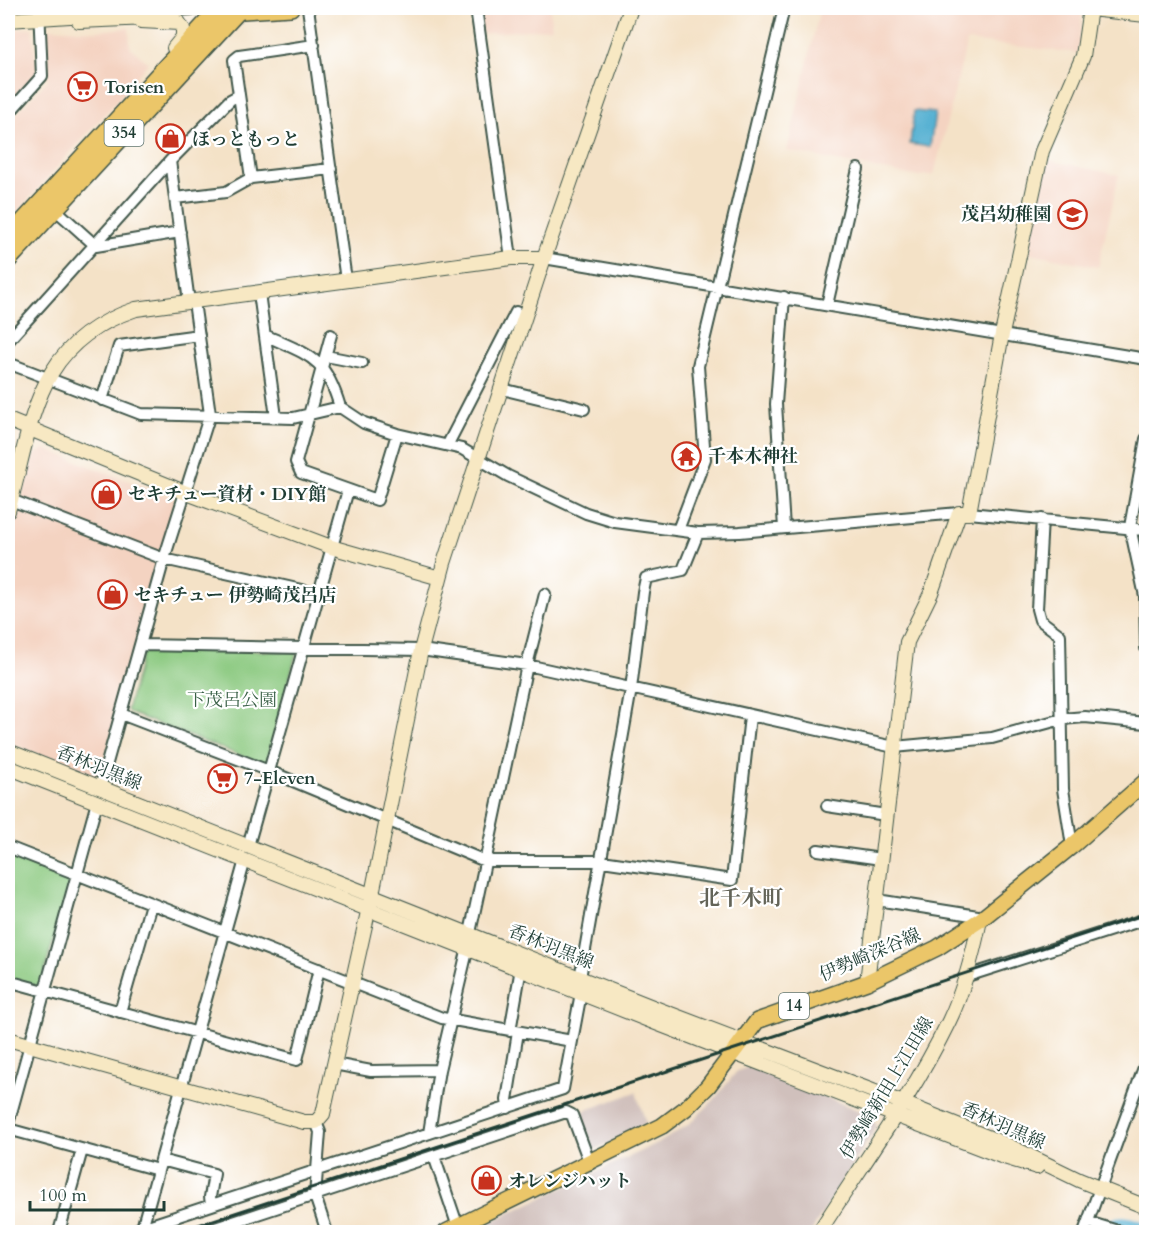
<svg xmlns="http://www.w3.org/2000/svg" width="1154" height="1240" font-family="Cardo,'Noto Serif JP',serif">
<rect width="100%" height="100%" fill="#fff"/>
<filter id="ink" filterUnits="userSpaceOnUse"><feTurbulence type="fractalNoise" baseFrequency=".0167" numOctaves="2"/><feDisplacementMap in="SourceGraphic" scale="12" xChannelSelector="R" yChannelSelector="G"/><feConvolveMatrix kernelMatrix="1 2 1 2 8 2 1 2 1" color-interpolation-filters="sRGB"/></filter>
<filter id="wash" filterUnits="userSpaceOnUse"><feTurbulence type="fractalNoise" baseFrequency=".008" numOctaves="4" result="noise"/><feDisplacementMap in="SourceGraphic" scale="24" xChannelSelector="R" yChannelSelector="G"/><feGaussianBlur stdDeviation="1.35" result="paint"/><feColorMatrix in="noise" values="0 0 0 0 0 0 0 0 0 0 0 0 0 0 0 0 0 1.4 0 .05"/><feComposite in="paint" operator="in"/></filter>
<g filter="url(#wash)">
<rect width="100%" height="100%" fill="#f4e2c7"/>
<path fill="#f4d3c1" d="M478,8H550L552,28L482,34Z
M820,8H1083L1078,53L967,41L934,175L914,176L787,151Z
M32,28L37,73L8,107V30Z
M51,28L95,31L129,28L130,47L148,63L122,95L8,222V123L48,80L46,31Z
M1046,160L1119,175L1098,267L1026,252Z
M45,449L176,499L101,774L96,777L8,742V546L34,454Z"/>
<path fill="#d0c0bc" d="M749,1067L868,1114L877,1126L811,1232H469L662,1141L688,1125L713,1101L737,1071Z
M636,1092L646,1123L595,1150L587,1151L576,1114Z"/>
<path fill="#8bc980" stroke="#55835a" stroke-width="1.5" d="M146,649L297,651L267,762L262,764L130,713L127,710L143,651Z
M10,854L68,877L70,882L41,984L36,986L8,978V855Z"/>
<path fill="#54b0d2" stroke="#3a7683" stroke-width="1.5" d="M914,111L935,113L930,147L910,144Z"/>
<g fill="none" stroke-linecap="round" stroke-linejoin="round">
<path stroke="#54b0d2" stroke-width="16" d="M1106,1232C1120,1219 1130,1225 1146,1231"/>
</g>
</g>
<g filter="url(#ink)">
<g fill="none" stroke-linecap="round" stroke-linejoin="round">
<defs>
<path id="street" d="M308,8L346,280
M476,8L511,258
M8,114L42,76L39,8
M170,161L189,302
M251,178L234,60L239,56L314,45
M175,198L226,192L251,178L331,169
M55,209L96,246
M96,246L180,232
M544,258L1146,359
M259,293L276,417
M784,297L776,404L784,528
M827,305L858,169
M265,335C310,356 325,356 340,407
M331,335L296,462L301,473L377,500L397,434
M8,341L170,161L230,100L239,95
M326,356L362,363
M8,363L141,414L293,418L340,407L364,423L397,434L462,449L508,476L586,513L615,522L698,533L740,532L959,513
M502,389L584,409
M102,400L119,346L199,335
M1146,439L1130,527L1145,596L1146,648
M448,444L516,312
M11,500L164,559L319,594
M969,513L1146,530
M1042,519L1037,609L1040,620L1060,635L1063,789L1072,846
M678,530L705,459L698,366L784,8
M140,645L421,650L527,665L894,747L992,738L1062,719L1085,717L1146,723
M121,714L269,771L485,861H602L732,880L750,716
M100,788L164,559L210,414L194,302
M827,806L886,815
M248,846L348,490
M8,847L442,1018L572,1041
M818,850L881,859
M877,900L984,917
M470,933L527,665L545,594
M964,977L1146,919
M580,978L631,689L643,592L646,578L683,570L698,533
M8,981L297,1060L319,969
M120,1012L151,904
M510,1031L521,968
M334,1064L371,1071L439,1070
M508,1108L507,1100L518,1032
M316,1122L320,1132L315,1196L327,1232
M8,1124L97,802
M8,1129L158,1170
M429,1133L439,1070L468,947
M434,1156L458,1227
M161,1160L214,1174L210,1197L211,1205
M1088,1222L1121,1232
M142,1228L563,1089L581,993
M59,1232L82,1150
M128,1232L142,1228L245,860
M203,1232L566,1112L572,1115L590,1164
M1084,1232L1146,1062"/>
<path id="secondary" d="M1090,9L1146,15
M8,20L193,8
M79,21L149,18
M141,21L179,23L183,29V37L174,48
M8,420L184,492L331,547L440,578
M8,511C34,419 33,344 136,309L511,258H544
M8,751L660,1010L878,1093L1007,1145L1079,1180L1146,1207
M8,767L656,1023L1001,1156L1037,1167
M867,982L907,642L931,593L959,513H969L1002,334L1042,151L1083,56L1090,8
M8,1039L304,1122H316L323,1114L372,894L421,650L444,563L544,258L631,8
M819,1232C863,1163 913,1095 949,1021C964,990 973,954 980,920"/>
<path id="primary" d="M228,12L291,8
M446,1232L662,1126L686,1108L708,1086L757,1021L867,982L937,948L980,920L1072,846L1146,781"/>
<path id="highway" d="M8,239L221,8
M8,259L240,8"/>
</defs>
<use href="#street" stroke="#3f564a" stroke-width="14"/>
<use href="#secondary" stroke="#3f564a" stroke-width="16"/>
<use href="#primary" stroke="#3f564a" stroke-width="18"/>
<use href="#highway" stroke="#3f564a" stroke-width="21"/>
<use href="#street" stroke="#fff" stroke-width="10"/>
<use href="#secondary" stroke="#f7e8c3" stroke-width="14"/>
<use href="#primary" stroke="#ebc669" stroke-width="15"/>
<use href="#highway" stroke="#ebc669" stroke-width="18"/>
<path stroke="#1f3d34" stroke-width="3" d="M177,1232L1146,914"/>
</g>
</g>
<defs>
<symbol id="supermarket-ring" viewBox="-11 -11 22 22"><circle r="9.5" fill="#fff" stroke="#c8321e" stroke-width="1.5"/><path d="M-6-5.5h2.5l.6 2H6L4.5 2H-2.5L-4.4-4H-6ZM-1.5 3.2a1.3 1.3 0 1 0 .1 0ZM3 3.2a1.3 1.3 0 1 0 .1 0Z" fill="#c8321e"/></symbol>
<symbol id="shop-ring" viewBox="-11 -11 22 22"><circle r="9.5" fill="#fff" stroke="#c8321e" stroke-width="1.5"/><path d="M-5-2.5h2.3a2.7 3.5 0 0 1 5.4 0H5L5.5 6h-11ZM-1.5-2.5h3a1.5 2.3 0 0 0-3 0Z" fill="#c8321e"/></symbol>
<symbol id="school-ring" viewBox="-11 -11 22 22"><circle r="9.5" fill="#fff" stroke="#c8321e" stroke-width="1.5"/><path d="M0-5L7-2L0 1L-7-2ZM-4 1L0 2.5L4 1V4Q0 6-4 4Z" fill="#c8321e"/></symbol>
<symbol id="temple-ring" viewBox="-11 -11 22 22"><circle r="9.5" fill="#fff" stroke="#c8321e" stroke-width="1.5"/><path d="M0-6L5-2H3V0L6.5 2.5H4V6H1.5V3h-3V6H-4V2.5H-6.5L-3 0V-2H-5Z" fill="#c8321e"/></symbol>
</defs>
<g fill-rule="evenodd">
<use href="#supermarket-ring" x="66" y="70" width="33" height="33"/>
<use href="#shop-ring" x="154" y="122" width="33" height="33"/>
<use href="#school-ring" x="1056" y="198" width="33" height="33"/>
<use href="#temple-ring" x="670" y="440" width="33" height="33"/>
<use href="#shop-ring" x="90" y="478" width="33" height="33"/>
<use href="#shop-ring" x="96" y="578" width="33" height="33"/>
<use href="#supermarket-ring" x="206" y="762" width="33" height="33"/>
<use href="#shop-ring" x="470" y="1164" width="33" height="33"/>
</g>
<g text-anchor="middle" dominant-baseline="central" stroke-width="4.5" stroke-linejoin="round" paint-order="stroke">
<g fill="#fff" stroke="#627771" stroke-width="1.5">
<rect x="104.5" y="120" width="39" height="26" rx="4.5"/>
<rect x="779" y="993" width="30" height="26" rx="4.5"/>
</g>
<g font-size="16" font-weight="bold" fill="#1f3d34">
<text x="124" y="133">354</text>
<text x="794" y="1006">14</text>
</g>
<g font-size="18" font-weight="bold" fill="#1f3d34" stroke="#fff" text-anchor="start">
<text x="104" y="87">Torisen</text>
<text x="192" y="139">ほっともっと</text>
<text x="1051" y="214" text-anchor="end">茂呂幼稚園</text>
<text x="708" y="456">千本木神社</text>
<text x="128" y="494">セキチュー資材・DIY館</text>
<text x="134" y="595">セキチュー 伊勢崎茂呂店</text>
<text x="244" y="778">7-Eleven</text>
<text x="508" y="1181">オレンジハット</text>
</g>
<g font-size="18" fill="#3a6047" stroke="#fff">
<text x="232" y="700">下茂呂公園</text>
</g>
<g font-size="18" fill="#1f3d34" stroke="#fff">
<text transform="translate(99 768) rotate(22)">香林羽黒線</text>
<text transform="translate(551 947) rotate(22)">香林羽黒線</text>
<text transform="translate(870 955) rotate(-23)">伊勢崎深谷線</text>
<text transform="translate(887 1088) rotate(-59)">伊勢崎新田上江田線</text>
<text transform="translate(1003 1126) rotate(24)">香林羽黒線</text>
</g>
<g font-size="21" font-weight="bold" fill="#636458" stroke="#fff">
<text x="741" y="898">北千木町</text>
</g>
</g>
<rect width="1154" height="1240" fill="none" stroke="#fff" stroke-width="30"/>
<path d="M30 1201v9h134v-9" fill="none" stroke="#1f3d34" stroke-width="3"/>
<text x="39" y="1201" font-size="18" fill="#1f3d34" stroke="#ffffff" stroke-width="4.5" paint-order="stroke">100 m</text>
</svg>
